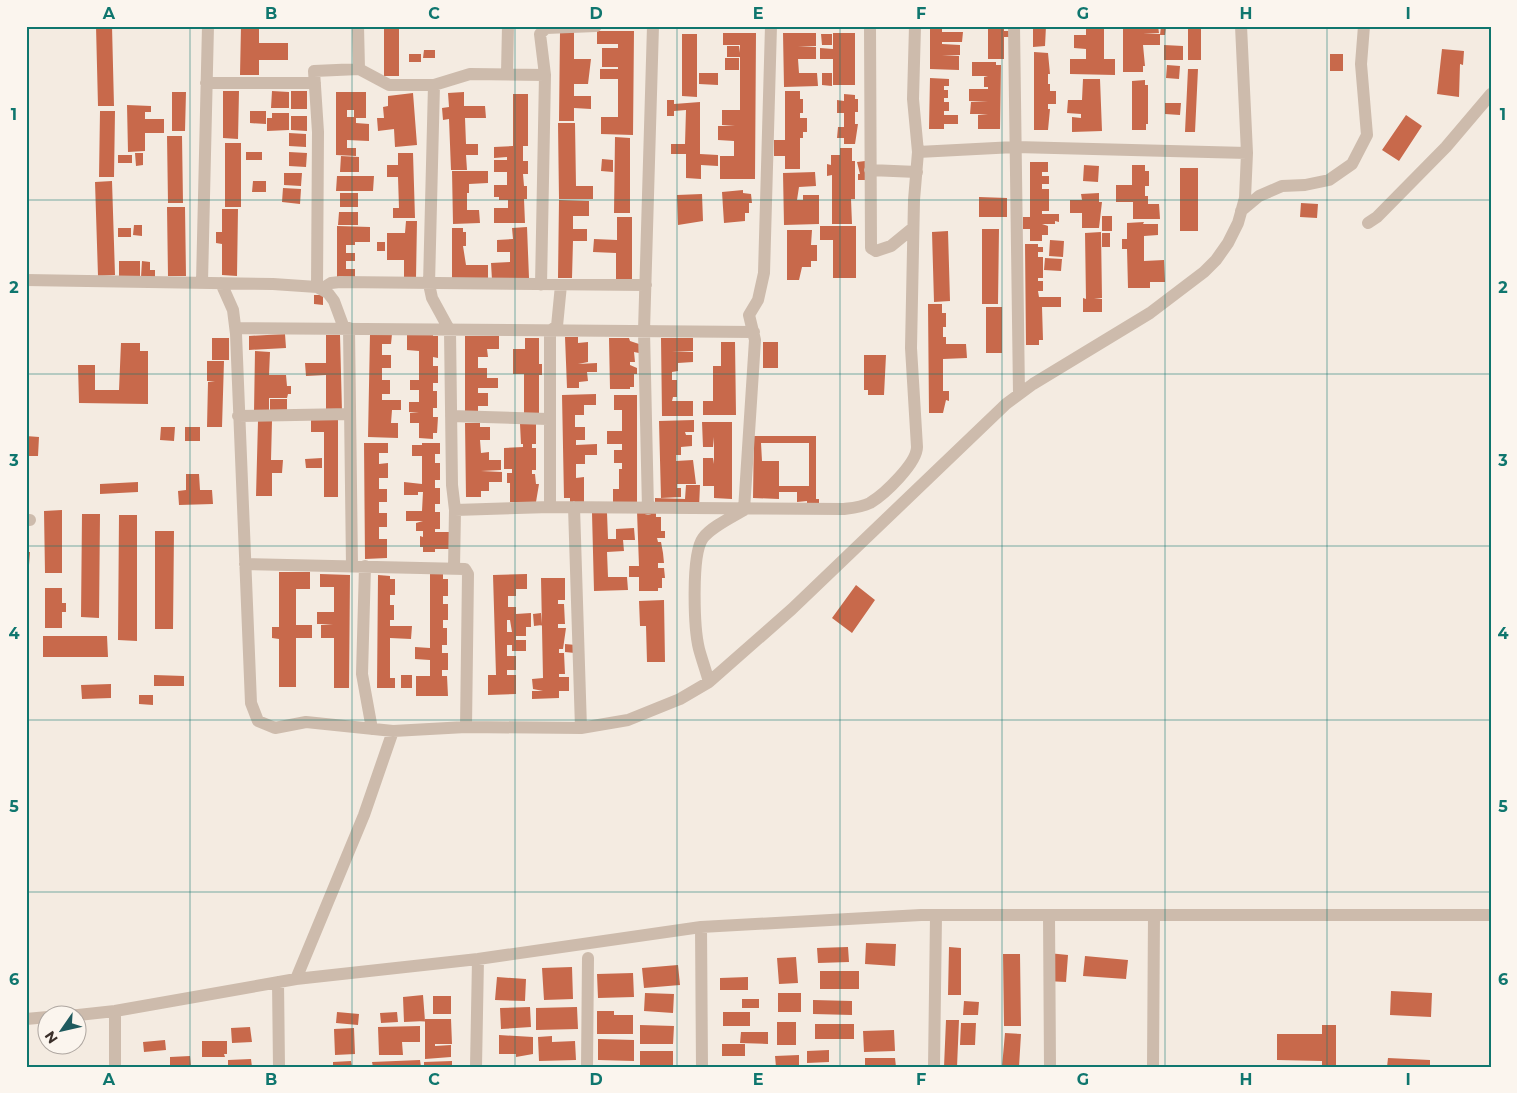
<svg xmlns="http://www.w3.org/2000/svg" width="1517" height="1093" font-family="Montserrat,sans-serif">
<rect width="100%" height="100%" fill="#f4ebe1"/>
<path fill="#c8694b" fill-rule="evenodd" d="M96,26H112L114,106H98Z
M241,26H259V43H288V60H259V75H240Z
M384,26H399V76H384Z
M930,26H947V28H942V32H963L962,42H942V44L960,45V55L942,56H959V70L930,69Z
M988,26H1004V31H1009V37H1004V59H988Z
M1033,26H1046L1045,46L1033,47Z
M1086,26H1104V59H1115V75L1070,74V59H1086V49L1074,48V35H1086Z
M1123,26H1158L1159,33H1143L1160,34V45H1143L1145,66H1143V72H1123Z
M1161,26H1166L1165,35H1160Z
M1188,26H1201V60H1188Z
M597,31H634L633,135L601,134V117H618V79H600V69H618V67H602V48H618V44H597Z
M560,32H574V59H591L588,84H574V96H591V109L574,108V121H559Z
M723,33H756L755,179H720V156H734V141L718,140V126H735L722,125V110H740V57H727V46H739L740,53V45H723Z
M783,33H816V46H798L816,47V59H798L799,73H817L818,86L784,87Z
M833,33H855V85H833V59H820V48L833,49Z
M682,34H697V97L682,96Z
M821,34H832V45H822Z
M1164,45L1183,46V60H1164Z
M1442,49L1464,51L1463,65L1460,64L1459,97L1437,94Z
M424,50H435V58H423Z
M1034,52L1048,53L1050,74H1048V84H1050V91H1056V104H1048V109H1050L1048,130H1034Z
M409,54H421V62H409Z
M1330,54H1343V71H1330Z
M725,58H739V70H725Z
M972,62H996V65H1001L1000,129H978V115L988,114H970L971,102H988L969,101V89H988V87H984V77L988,76H972Z
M1167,65L1180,66L1179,79L1166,78Z
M1188,69H1198L1195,132H1185Z
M699,73H718V85L699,84Z
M822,73H832V86L822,85Z
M930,78L949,79V86H944V90H948V98H944V102H949V111H944V115H958V124H944V129H929Z
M1083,79H1100L1102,131L1072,132V117L1081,118V114L1067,113L1068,100H1082Z
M1145,80V85H1148V124H1146V130H1132V81Z
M223,91H239L238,139L223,138Z
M272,91L289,92V108H271Z
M291,91H307V109H291Z
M785,91H800V99H803V113H800V118H807V132H803V138H800V169H785V156H774V140H785Z
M172,92H186L185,131H172Z
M336,92H366V118H356V123L369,124V141L347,140V148H356V156L336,155ZM347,110H354V117H347Z
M464,92V106H485L486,118H465L466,144H478V155H466L467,170H451L449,119L443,120L442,108L449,107L448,93Z
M413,93L417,145L395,147L394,129L378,131L377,118H384L383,107L388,106V96Z
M513,94H528V146H523V161H528V174H523L524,186H527V199H524L525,223H494V208H508V200H499V197H494V185H507V172H494V160H507V157L494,158V147L513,146Z
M844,94L855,95V99H858V112H855V124H858L855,144H844V138H837L838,127H844V113H837V100L844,101Z
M667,100H674V104L700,102V154L718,155V166L701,165V179L686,178V154H671V144H685L686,110L674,111V116H667Z
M1165,103H1181L1180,115L1165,114Z
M127,105L151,106V112H145V119H164V133H145V151L128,152Z
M100,111H115L114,177H99Z
M250,111H266V124L250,123Z
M272,113H289V130L267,131V118H272Z
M1406,115L1422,126L1399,161L1382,150Z
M291,116H307V131L291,130Z
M558,123H575L576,186H593V199H559Z
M289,133L306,134V147L289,146Z
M167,136H182L183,203H168Z
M615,137L630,138V213H614Z
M225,143H241V207H225Z
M840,148H852V161H855V199H851L852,224H832V175L827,176V164L831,165V155H840Z
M246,152H262V160H246Z
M289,152L307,153L306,167L289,166Z
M135,153H143V165L136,166Z
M398,153H413L415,218H393V208H399L398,177H387V165H398Z
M118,155H132V163H118Z
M341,156L359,157V172H340Z
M602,159L613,160V172L601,171Z
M865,161V180H858V174H860L857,162Z
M1030,162H1048V172H1042V176H1049V184H1042V189H1049V211H1042V214H1059V222L1055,221V224H1042L1048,226V235H1042V241H1030V229H1023V217H1030Z
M1084,165L1099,166L1098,182L1083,181Z
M1132,165H1145V171H1149V186H1145V196H1148V204H1159L1160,219H1133V202H1116V185H1132Z
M1180,168H1198V231H1180Z
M452,171H488V183L469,184V193H467V210H479L480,223L453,224Z
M815,172L816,186L799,187L797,200H803V195H819V224L784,225L783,173Z
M284,173H302L301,186L284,185Z
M337,176H374L373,191H336Z
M112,181L115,275L98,276L95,182Z
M253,181H266V192H252Z
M283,188L301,189L300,204L282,202Z
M743,190V193L751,194L752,203H749V213H745V221L724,223L722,192Z
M340,193H358V207H340Z
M1099,193V202H1102L1099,228H1082V213H1070V200H1082L1081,194Z
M702,194L703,221L678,225L677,195Z
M979,197L1007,198V217H979Z
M559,200L589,201V216H573V229H587V241H573L572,278H558Z
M1301,203L1318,204L1317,218L1300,217Z
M167,207H185L186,276H168Z
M222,209H238L237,276L222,275V244L216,243V232H222Z
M339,212H358V225H338Z
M1102,216H1112V231H1102Z
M617,217H632V279H616V253L593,252L594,239L617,240Z
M406,221H417L416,278L404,277V260H387V233H405Z
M1144,222L1143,224H1158V235L1144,236V261L1164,260L1165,282H1150V288H1128L1127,249H1122V239H1127V223Z
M134,225H142V236L133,235Z
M337,226L370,227V242H355V245H346V253H355V261H346V269H355V277H337Z
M820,226H856V278H833V240H820Z
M527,227L529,278L492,280L491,263L510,262V252H497V240L513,239L512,228Z
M118,228H131V237H118Z
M452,228H463V232H466V246H463L466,265H488V279H452Z
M982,229H999L998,304H982Z
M787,230H812L811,245H817V261H811V267H802L799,280H787Z
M948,231L950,301L934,302L932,232Z
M1101,232L1102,298L1094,299H1102V312H1083V298L1086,299L1085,233Z
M1102,233H1110V247H1102Z
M1050,240L1064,241L1063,257L1049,256Z
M377,242H385V251H377Z
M1025,244H1038V247H1043V252H1038V257H1043V278H1038V281H1043V291H1038L1039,297H1061V307H1042L1043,340H1039V345H1026Z
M1045,258L1062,259L1061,271L1044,270Z
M119,261H140V276H119Z
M142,261L150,262V270H155V278L141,277Z
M314,295H323V305L314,304Z
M928,304H942V313H946V327H943V337H946V344H966L967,358L943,359V391H949V401L946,400L943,413H929Z
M986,307H1002V353H986Z
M407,333L433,334V336H438V358L433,357V366H438V383H433V391H437V408H433V417H438L437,433H433V439L419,438V423H410V413H419L409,412V402H419V390H410V380H419V351L407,350Z
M285,334L286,348L249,350V336Z
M370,334H392L391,344H382V355H391V368H382V380H390V394H382V400H401V410H392L391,423H398V438L368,437Z
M326,335H340L342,412H326V375L306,376L305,363H326Z
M465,336H499V349H487L488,357H478V368H487V378H498V388H478V393H488V406H478V414H465Z
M565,337H578V343L588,342V362L578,364L597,363V372H587L588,381L579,382V388H567Z
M212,338H229V360H212Z
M525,338H539V364H542V375H539V413H524V374H513V349H525Z
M609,338H629L630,341L639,344V353L634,352L635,362H630V365L637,368V374H634V387H630V389H610Z
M661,338H693V351L672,352H693V362L678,363V371L672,372V380H677V397H673L672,401H693V416H662Z
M721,342H735L736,415H703V401H713V366H721Z
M763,342H778V368H763Z
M121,343H140V351H148V404L79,403L78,365H95V390H119Z
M255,351L270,352L269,375H286L287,386H281H291V394H288L287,398H269V412H254Z
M864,355H886L884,395H868V390H864Z
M207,361H224L222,427H207L208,382L215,381H207Z
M596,394V405H584V415H575V427H585V440H576V445L597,444V455H585V464H576V478L584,477V504H570V498H564L562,395Z
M614,395H637V502H613V489H619V469H622V463H614V450H622V444H607V431H622V410H614Z
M270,399H287V412H270Z
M311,420H338V497H324V432H311Z
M694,420V432H685L686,435H692V446L681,447V455H676V461L693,460L696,484H677V488H681V497L661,498L659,421Z
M258,421H272L271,460H283L282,473H272V496H256Z
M702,422H732V499L714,498V486H703V458H713L714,464V437L713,447H703Z
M465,423H480V427H490V440H480L481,453L489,452V460H501V470L481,471L502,472V482H489V491H481V497H466Z
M520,424H536V444H532V448H536V470H532V474H535L536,484H539L536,502H510V483H507V473H512V469H504V448L523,447V444H521Z
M161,427H175L174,441L160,440Z
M185,427H200V441H185Z
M26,436L39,437L38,456H26Z
M754,436H816V499H819V508H807V501L797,502V492H779V499L753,498ZM761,443H809V486H779V461H762Z
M364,443H388V453H379V464L388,463V478H379V489H387V502H379V513H387V527H379V539H387V558L365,559Z
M422,443H440V454H435V463H440V480H435V488H440V504H435V512H440V529H435V532H449V549H435V552H423V547H420V536L423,537V531H416V523L423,521H406V511H422L423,492H418V495H404V482L422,484V456H412V445H422Z
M322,458V468H306L305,459Z
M186,474H199L200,490H212L213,504L179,505L178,491L186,490Z
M138,482V492L100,494V484Z
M686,485H700L699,508L655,507V498L685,499Z
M62,510V573H45L44,511Z
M637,511H656V517H661V531H665V538H657L658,542H661L663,553L664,563H658V568H664L665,578H662V588H658V591H639V577H629V566H639Z
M592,513H607L608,539H616V529L634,528L635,540H623L624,551L607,552L608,577H627L628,590L594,591Z
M82,514H100L99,618L81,617Z
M119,515H137V641L118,640Z
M155,531H174L173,629H155Z
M26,552H30L29,565H26Z
M279,572H310V589H296V625H312V638H296V687H279V639L272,638V627H279Z
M430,573L443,574V579H448V596H443V604H448V620H443V628H447V645H442V653H448V670H442V676H447L448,696H416V676H430V660L415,659V647L430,648Z
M320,574L350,575L349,688H334V638H321V625L333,624H317V612H334V587H320Z
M527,574V589H516V596H508V607H516V614L531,613V627H526V636H516V640H526V651H512V645H507V656H516V670H507V675H516V694L488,695V675H496L493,575ZM507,620H510L512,632H507Z
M378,575L390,576V579H395V595H390V605H394V620H390V626H412L411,639L390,638V678H395V688H377Z
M541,578H565V600H558V604H564L565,624H558V628H566L563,649H559V653H564L565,674H559V677H569V691H559V698L532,699V691H543L533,689L532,679L543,678Z
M856,585L875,600L852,633L832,618Z
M45,588H62V603H66V612H62V628H45Z
M664,600L665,662H647L646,626H640L639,601Z
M541,613L542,625L534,626L533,614Z
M43,636H107L108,657H43Z
M565,644L576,645L575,653L565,652Z
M154,675L184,676V686H154Z
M401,675H412V688H401Z
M111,684V698L82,699L81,685Z
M139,695H153V705L139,704Z
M866,943L896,944L895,966L865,964Z
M848,947L849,962L818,963L817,948Z
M949,947L961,948V995H948Z
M1048,953L1068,955L1066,982L1046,981Z
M1003,954H1020L1021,1026H1004Z
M1085,956L1128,960L1126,979L1083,976Z
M796,957L798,983L779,984L777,958Z
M678,965L680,985L644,988L642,968Z
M572,967L573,999L544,1000L542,968Z
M820,971H859V989H820Z
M633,973L634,997L598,998L597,974Z
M497,977L526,979L525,1001L495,1000Z
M748,977V990H720V978Z
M1391,991L1432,993L1431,1017L1390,1015Z
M645,993L674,994L673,1013L644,1011Z
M778,993H801V1012H778Z
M423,995L425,1021L404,1022L403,997Z
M433,996H451V1014H433Z
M742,999H759V1008H742Z
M813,1000L852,1001V1015L813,1014Z
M964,1001L979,1002L978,1015H963Z
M530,1007L531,1027L501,1029L500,1008Z
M577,1007L578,1029L536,1030V1008Z
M597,1011H614V1015H633V1034H597Z
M337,1012L359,1014L358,1025L336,1023Z
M397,1012L398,1022L381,1023L380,1013Z
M723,1012H750V1026H723Z
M425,1019H451L452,1044H435V1046L451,1045V1057L425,1059Z
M946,1020H959L957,1067H944Z
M777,1022H796V1045H777Z
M961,1023H976L975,1045H960Z
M815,1024H854V1039H815Z
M640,1025L674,1026L673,1044H640Z
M1322,1025H1336V1067H1322V1061L1277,1060V1034H1322Z
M420,1026V1042H402L403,1055H379L378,1027Z
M250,1027L252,1042L232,1043L231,1028Z
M354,1028L355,1054L335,1055L334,1029Z
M894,1030L895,1051L864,1052L863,1031Z
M741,1032H768V1044L740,1043Z
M1005,1033L1021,1034L1019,1067H1002Z
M499,1035L533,1037V1054L516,1057V1054H499Z
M552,1036V1042L575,1041L576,1060L539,1061L538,1037Z
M598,1039L634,1040V1061L598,1060Z
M165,1040L166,1050L144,1052L143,1042Z
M202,1041H227V1054H224L225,1057H202Z
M722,1044H745V1056H722Z
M829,1050V1062L807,1063V1051Z
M640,1051H673V1067H640Z
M799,1055V1067H776L775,1056Z
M190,1056L191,1067H170V1057Z
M865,1058H895L896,1067H865Z
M1388,1058L1430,1060V1067H1387Z
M251,1059L252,1067H228V1060Z
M420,1060L421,1067H373L372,1062Z
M351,1061L352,1067H333V1062Z
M452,1061V1067H424V1062Z"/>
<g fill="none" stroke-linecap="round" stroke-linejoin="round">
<path stroke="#cdbbac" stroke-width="12" d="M358,26L359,69
M870,26L871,248L876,251L891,246L913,228
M1014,26L1019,394
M507,73L508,26
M206,83H315
M434,85L429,284L432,298L450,331L452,485L455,510L454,568
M918,152L1015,147L1247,153
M870,170L917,172
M1241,211L1259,196L1282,186L1305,185L1329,180L1352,164L1367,135L1361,64L1364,26
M1368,223L1377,217L1446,147L1491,94
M26,280L273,284L317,287L328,293L334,301L344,328
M202,282L208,26
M221,283L233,310L236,334L251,703L258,721L275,728L306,722L393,731L466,727L581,728L628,720L680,699L709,682L792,609L1006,404L1033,384L1150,313L1204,272L1216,260L1228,243L1238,223L1245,198L1247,153L1241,26
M541,285L545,75L540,34L546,28L596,26
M317,287L318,132L314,71L359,69L389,85H434L470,74L545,75
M323,288L331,283L340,282L646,285
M236,328L754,332
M349,328L352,566
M238,416L350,414
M451,416L548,419
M550,507V331L557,326L561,285
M574,507L581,728
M648,509L644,331L653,26
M455,510L550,507L844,509C852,508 862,507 870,503C885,494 917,463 917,447L911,348L914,200L918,152L913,99L915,26
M26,520H30
M245,564L465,569L468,574L466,727
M365,566L362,674L372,729
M709,682C706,671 702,660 699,649C694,629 691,554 703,538C711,527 732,517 744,510L755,340L749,315L758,300L764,273L771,26
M1049,915L1050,1067
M701,927L702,1067
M296,979L364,815L393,731
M278,982L279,1067
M115,1011V1067
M69,1016L115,1011L296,979L478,959L701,927L921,915H1491
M26,1019L48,1017
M476,1067L478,959
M587,1067L588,958
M934,1067L936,916
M1153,1067L1154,915"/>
</g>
<path fill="none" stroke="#0f766e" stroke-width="1" stroke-opacity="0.55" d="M190,26V1067M352,26V1067M515,26V1067M677,26V1067M840,26V1067M1002,26V1067M1165,26V1067M1327,26V1067M26,200H1491M26,374H1491M26,546H1491M26,720H1491M26,892H1491"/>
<rect width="1517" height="1093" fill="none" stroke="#fbf5ee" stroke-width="55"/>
<g transform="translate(62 1030) rotate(236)"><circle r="24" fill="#fbf5ee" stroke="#aea6a0"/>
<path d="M0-4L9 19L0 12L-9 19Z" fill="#1f5a5e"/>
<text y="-8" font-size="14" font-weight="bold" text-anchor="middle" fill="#3b302b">N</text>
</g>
<rect x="28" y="28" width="1462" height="1038" fill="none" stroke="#0f766e" stroke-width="2"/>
<g font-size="16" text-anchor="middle" font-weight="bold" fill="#0f766e">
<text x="109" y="19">A</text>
<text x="271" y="19">B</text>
<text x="434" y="19">C</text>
<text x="596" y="19">D</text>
<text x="758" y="19">E</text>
<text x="921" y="19">F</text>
<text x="1083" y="19">G</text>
<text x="1246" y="19">H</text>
<text x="1408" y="19">I</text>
<text x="14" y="120">1</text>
<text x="1503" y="120">1</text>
<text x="14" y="293">2</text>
<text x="1503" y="293">2</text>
<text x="14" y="466">3</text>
<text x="1503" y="466">3</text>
<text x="14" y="639">4</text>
<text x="1503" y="639">4</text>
<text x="14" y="812">5</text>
<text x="1503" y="812">5</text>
<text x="14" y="985">6</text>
<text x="1503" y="985">6</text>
<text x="109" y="1085">A</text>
<text x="271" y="1085">B</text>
<text x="434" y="1085">C</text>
<text x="596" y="1085">D</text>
<text x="758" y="1085">E</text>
<text x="921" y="1085">F</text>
<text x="1083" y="1085">G</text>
<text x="1246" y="1085">H</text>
<text x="1408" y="1085">I</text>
</g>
</svg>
